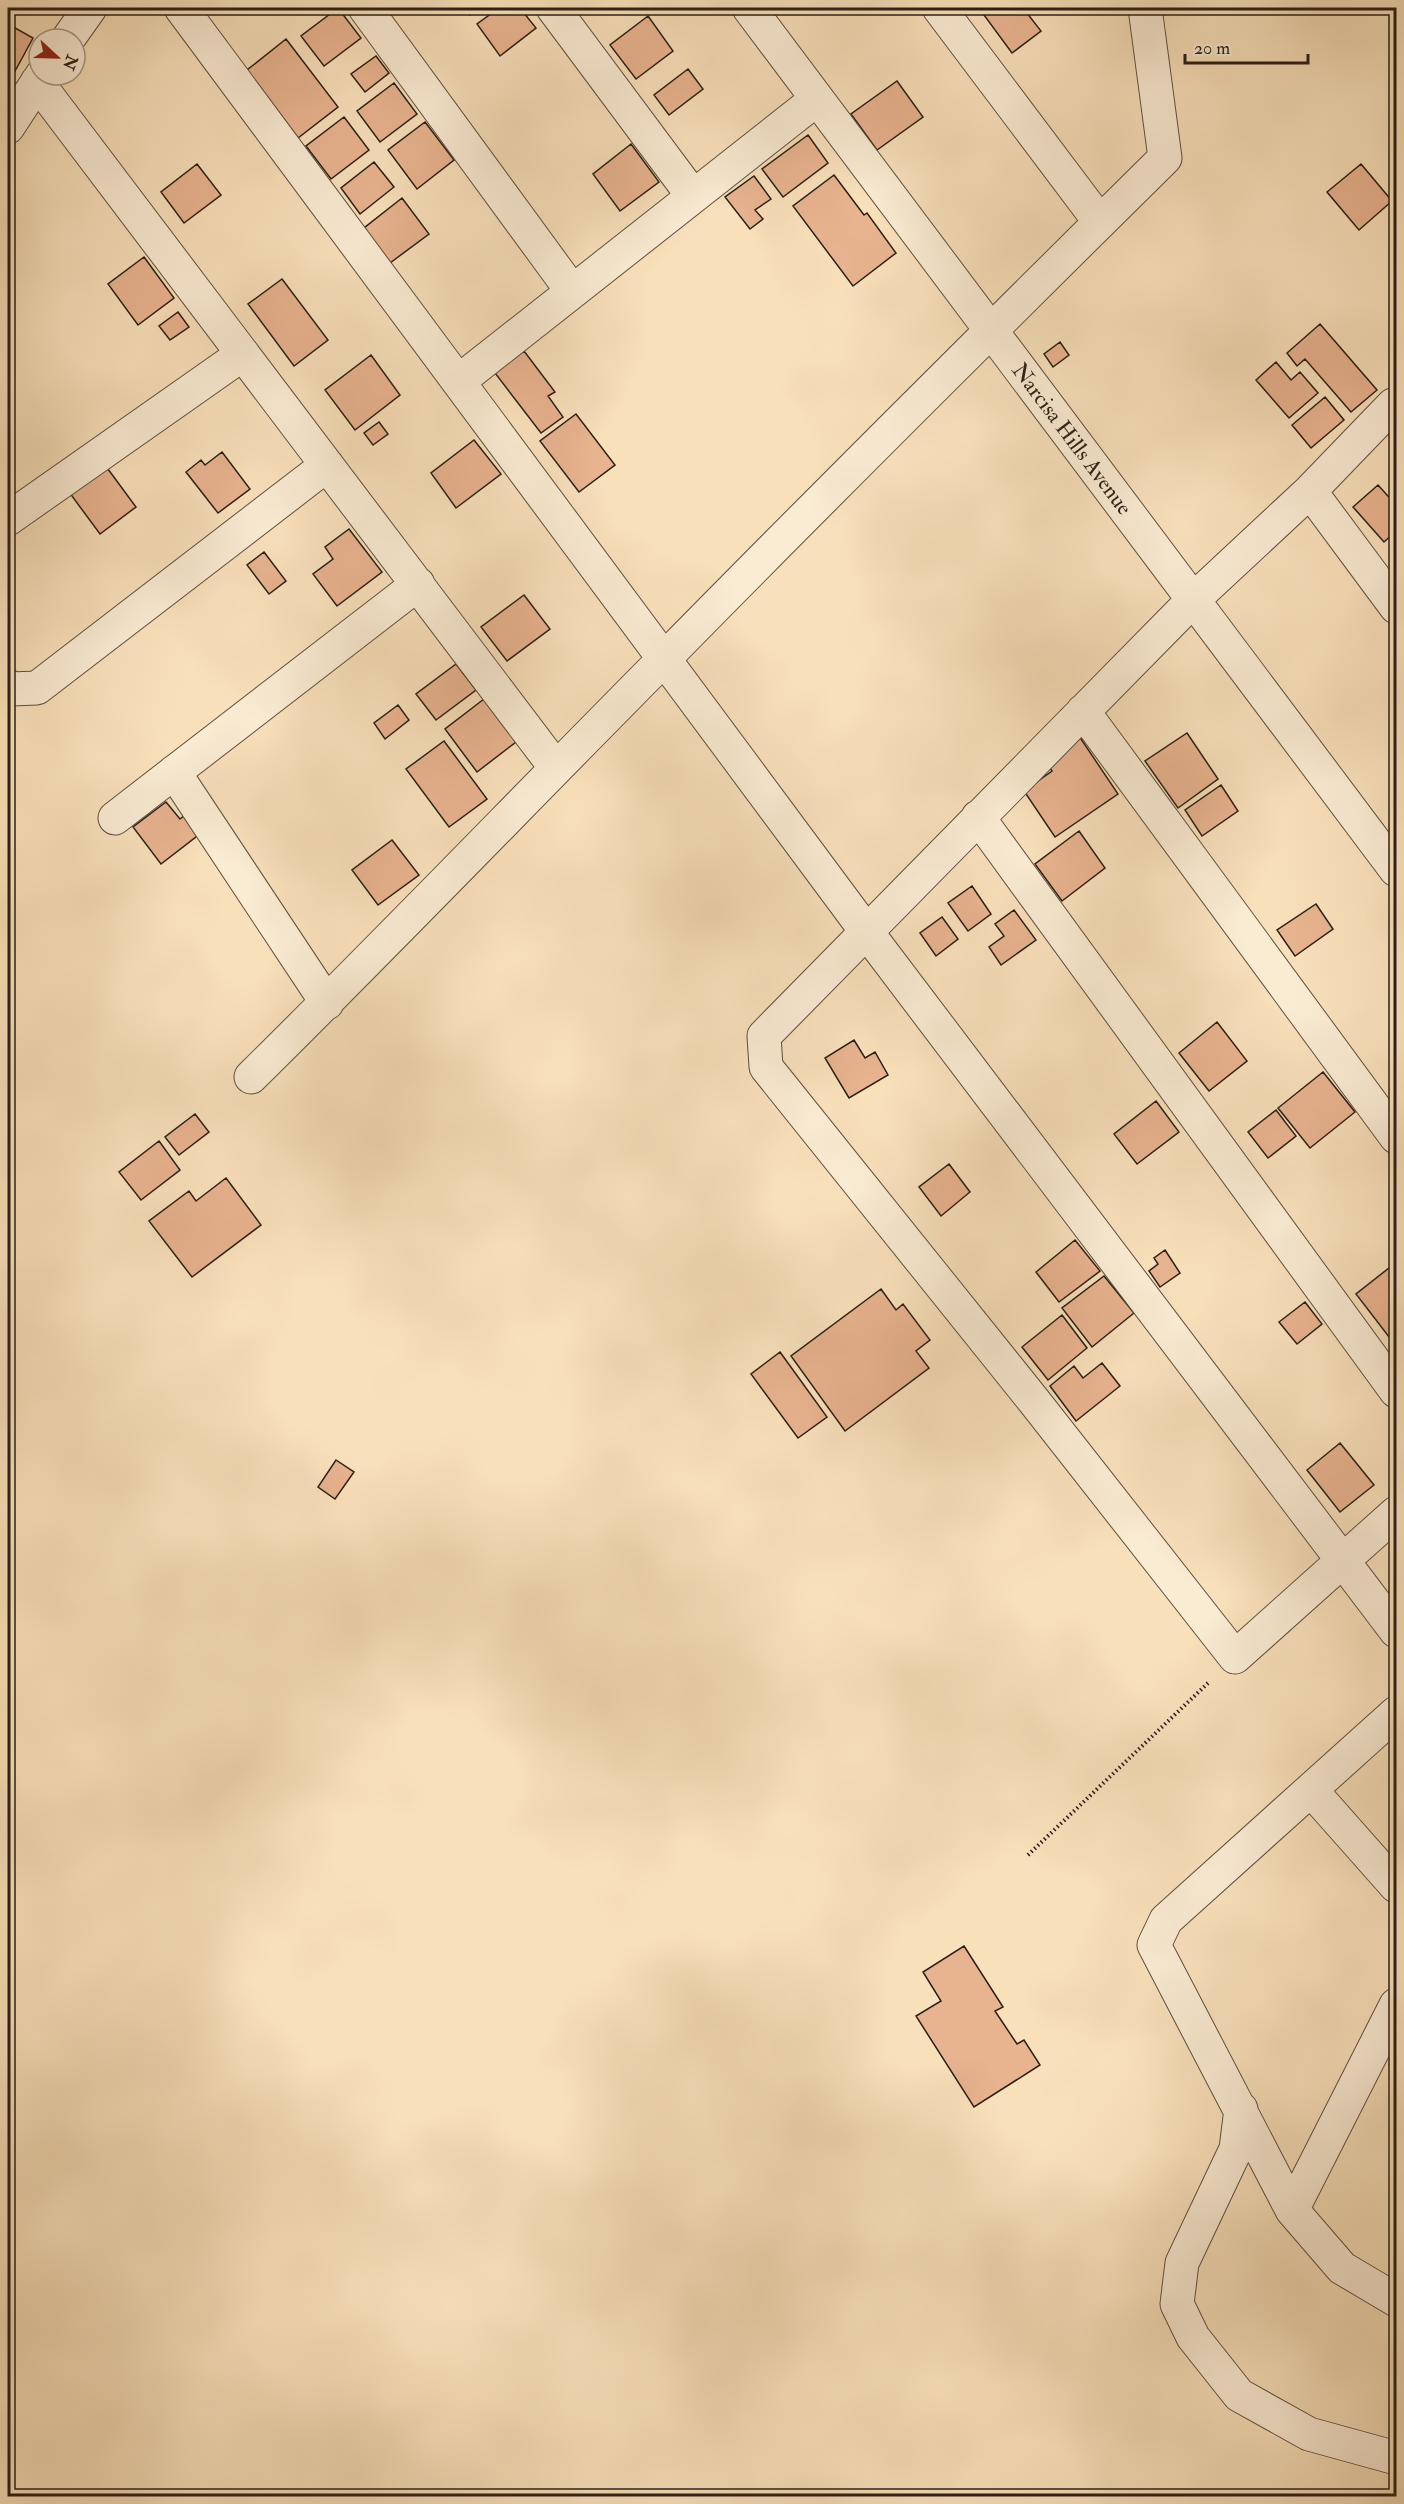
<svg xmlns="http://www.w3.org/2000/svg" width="1404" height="2504" font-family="'IM FELL Double Pica',serif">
<rect width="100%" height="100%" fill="#f8e0bb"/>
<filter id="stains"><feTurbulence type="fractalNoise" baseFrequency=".00333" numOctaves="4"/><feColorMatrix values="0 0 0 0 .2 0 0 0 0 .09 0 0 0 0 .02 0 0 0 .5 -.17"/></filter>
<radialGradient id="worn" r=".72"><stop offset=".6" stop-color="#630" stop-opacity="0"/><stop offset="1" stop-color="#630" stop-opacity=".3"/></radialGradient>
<path fill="#e8b38f" stroke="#2a1f16" stroke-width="1.5" d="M338,8L361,38L324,66L301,36Z
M465,8H480L470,15Z
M499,8H520L536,28L500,56L477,24Z
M985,8H1023L1041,31L1012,53L981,11Z
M648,16L673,51L636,79L610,45Z
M8,24L33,38L8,84Z
M286,39L338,107L298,138L247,70Z
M376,56L389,73L365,92L351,74Z
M688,69L703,89L669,115L654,95Z
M897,81L923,117L877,150L851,114Z
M394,83L417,114L380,142L357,111Z
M344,117L369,150L331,179L306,146Z
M425,122L454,160L417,189L388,150Z
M808,135L828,163L783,197L762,169Z
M631,144L659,182L620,211L593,174Z
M374,162L394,187L360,214L341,188Z
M197,164L221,195L184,223L161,192Z
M1361,164L1392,201L1359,230L1327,192Z
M834,175L864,215L867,213L896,253L853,286L793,206Z
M754,176L771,199L755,210L763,219L750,229L725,197Z
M402,198L429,234L390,263L364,228Z
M144,257L174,298L138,325L108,284Z
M282,279L328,340L294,366L248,304Z
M178,312L189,327L170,340L159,326Z
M1320,324L1377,390L1351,412L1305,359L1297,366L1287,353Z
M1060,342L1069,355L1053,367L1044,354Z
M524,351L555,392L548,396L563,417L541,433L495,373Z
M371,355L400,395L355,430L325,390Z
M1276,362L1291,380L1300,372L1318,393L1289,418L1256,380Z
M1325,397L1344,420L1311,448L1292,425Z
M576,414L615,465L579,492L540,441Z
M379,422L388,434L373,445L364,433Z
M474,440L501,474L456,508L431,473Z
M222,452L250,489L218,513L186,472L201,460L205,465Z
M105,465L136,507L100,534L69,492Z
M1378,485L1396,505V531L1384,542L1353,507Z
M349,529L382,572L337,606L313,574L333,559L325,547Z
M264,552L286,581L269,594L247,565Z
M524,595L550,629L507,661L481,627Z
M456,664L476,690L436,720L416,694Z
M484,699L516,742L477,772L445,729Z
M398,705L409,720L385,739L374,723Z
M1187,733L1218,779L1178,808L1145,761Z
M1079,736L1118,794L1055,837L1024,791L1052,771L1045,760Z
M444,741L487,799L449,827L406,769Z
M1221,785L1238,811L1202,836L1185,810Z
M166,802L180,819L186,814L201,833L161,864L133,827Z
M1079,831L1105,868L1062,901L1035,864Z
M392,840L419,875L378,905L352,870Z
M972,886L991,914L968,931L948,903Z
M1316,904L1333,929L1295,956L1277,930Z
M1014,910L1036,940L1001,965L989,947L1004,936L995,924Z
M942,917L958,939L936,956L920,933Z
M1217,1022L1247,1061L1209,1091L1179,1053Z
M854,1040L865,1058L875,1052L888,1075L849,1098L825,1058Z
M1323,1072L1355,1112L1310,1148L1278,1108Z
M1156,1101L1179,1132L1137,1164L1114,1134Z
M1276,1110L1296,1136L1268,1158L1248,1132Z
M195,1114L209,1132L179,1155L165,1137Z
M159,1141L180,1170L141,1200L119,1172Z
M949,1164L970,1192L941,1216L919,1187Z
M226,1178L261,1225L192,1277L149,1221L189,1191L196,1201Z
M1075,1240L1100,1271L1059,1302L1036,1272Z
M1165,1250L1180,1273L1160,1287L1149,1271L1158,1264L1154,1258Z
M1394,1264L1396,1267V1346L1356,1294Z
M1104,1276L1134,1313L1092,1347L1062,1308Z
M881,1289L896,1310L903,1304L930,1340L916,1351L929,1368L845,1431L791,1356Z
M1305,1302L1322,1324L1297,1344L1279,1322Z
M1062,1315L1087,1348L1048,1380L1022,1347Z
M780,1352L827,1417L798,1438L751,1374Z
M1102,1363L1120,1386L1076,1421L1050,1386L1074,1366L1083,1378Z
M1340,1443L1374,1485L1340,1512L1307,1470Z
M336,1460L354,1472L335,1499L318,1487Z
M964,1946L1003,2007L995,2011L1017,2044L1024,2040L1040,2065L974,2107L916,2016L941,2001L923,1972Z"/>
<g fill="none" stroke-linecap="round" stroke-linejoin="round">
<defs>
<path id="minor" d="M181,8L866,931L1396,1631
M365,8L572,291
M553,8L693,196
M749,8L1396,870
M939,8L1100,222
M68,39L90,8
M37,82L556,768
M8,127L42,75
M459,381L817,99
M1396,405H1393L1310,491L1193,600L764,1036L766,1067L1034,1401L1235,1657L1396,1513
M1310,491L1396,607
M8,519L243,354
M8,686L11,689L37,688L327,465
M1083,711L1396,1137
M174,772L327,1003
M978,817L1396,1391
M115,818L418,584
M251,1077C390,940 525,799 663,660C829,491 997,324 1165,158L1145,8
M1396,1713L1166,1920L1154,1945L1292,2210L1342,2268L1396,2300
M1311,1790L1396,1886
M1241,2109L1236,2149L1182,2263L1177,2304L1193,2337L1239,2395L1309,2434L1396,2458
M1292,2210L1396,2005"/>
</defs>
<use href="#minor" stroke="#5e4f3f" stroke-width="35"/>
<path stroke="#2a1f16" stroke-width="4" stroke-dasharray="1.5 3" stroke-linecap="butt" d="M1028,1855L1208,1683"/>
<use href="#minor" stroke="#faebd3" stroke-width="33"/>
</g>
<g text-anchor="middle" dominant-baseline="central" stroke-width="4.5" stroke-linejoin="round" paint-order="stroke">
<g font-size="22" fill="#2a1f16" stroke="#faebd3">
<text transform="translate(1072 439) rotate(53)">Narcisa Hills Avenue</text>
</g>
</g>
<rect width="1404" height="2504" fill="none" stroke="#f8e0bb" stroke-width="30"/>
<rect x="9" y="9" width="1386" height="2486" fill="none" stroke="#2a1f16" stroke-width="3"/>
<rect x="15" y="15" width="1374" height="2474" fill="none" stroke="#2a1f16" stroke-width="1.5"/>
<g transform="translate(57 57) rotate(112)"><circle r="28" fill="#faebd3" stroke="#a79987" stroke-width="1.5"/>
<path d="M0-4.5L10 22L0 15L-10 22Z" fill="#8f2418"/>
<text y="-9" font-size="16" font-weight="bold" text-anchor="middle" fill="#2a1f16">N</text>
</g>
<path d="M1185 54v9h123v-9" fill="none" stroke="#2a1f16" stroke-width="3"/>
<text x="1194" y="54" font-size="18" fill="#2a1f16" stroke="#faebd3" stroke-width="4.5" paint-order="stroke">20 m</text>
<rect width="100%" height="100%" filter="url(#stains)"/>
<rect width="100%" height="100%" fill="url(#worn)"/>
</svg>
